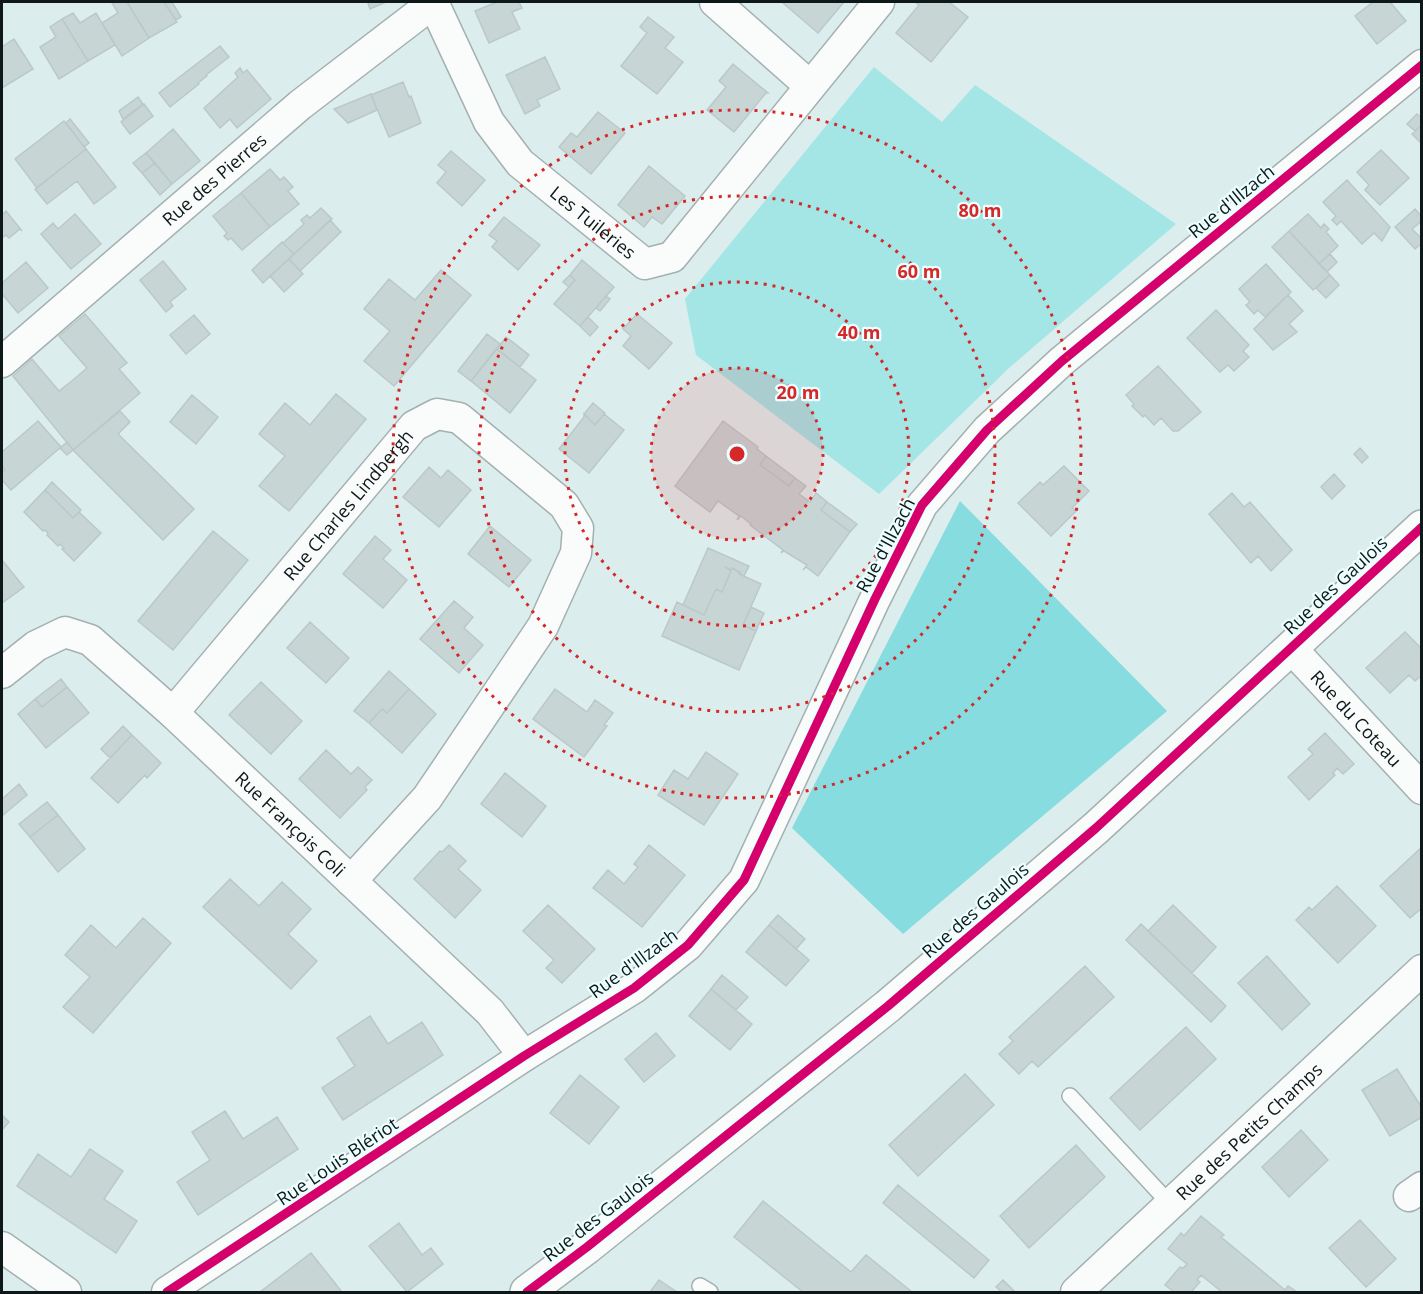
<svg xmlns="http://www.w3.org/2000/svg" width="1423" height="1294" font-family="'Open Sans',sans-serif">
<rect width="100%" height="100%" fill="#dceded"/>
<path fill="#a4e5e6" d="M874,67L942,122L975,85L1176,224L1009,368L879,494L696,355L685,299Z"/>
<path fill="#86dcde" d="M960,501L1167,711L903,934L792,828Z"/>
<path fill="#c7d5d5" stroke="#bbc8c9" stroke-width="1.5" d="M115,2H127L149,38L122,56L102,23L118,13L112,3Z
M127,2H164L177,22L149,38Z
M164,2H172L181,17L176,20Z
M372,2H386L370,9L368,3Z
M497,2H519L522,8L512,12L520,29L489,43L475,11Z
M784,2H844L818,33L783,3Z
M915,2H949L968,17L931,62L896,33L919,5Z
M1373,2H1390L1406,21L1377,44L1355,16Z
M73,13L80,23L96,13L115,45L88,61L62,19Z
M648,17L674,37L665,48L683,62L657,94L621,66L647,33L640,27Z
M62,19L88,61L59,79L40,47L56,37L50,27Z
M14,39L33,69L2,88V47Z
M220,46L229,57L206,75L207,76L198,83L199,84L170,107L159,93Z
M545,57L560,89L537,100L540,106L525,114L506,75Z
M733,64L768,93H766L734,132L707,110L726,87L719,81Z
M240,68L243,73L247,70L271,99L237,128L230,119L220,128L204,108L238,77L235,73Z
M403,82L409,97L411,96L421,123L389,137L371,95Z
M371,94L377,110L348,123L334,109Z
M138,97L143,104L123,119L119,111Z
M144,104L153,116L130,134L121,122Z
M598,112L625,133L591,174L559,147L571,133L577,137Z
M1417,114L1422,118V125L1415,131L1407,124Z
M70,119L89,143L84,147L66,123Z
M64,121L86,149L37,188L15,159Z
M1422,125V144L1412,134Z
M173,129L200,161L172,184L146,153Z
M86,149L116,187L94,204L77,181L47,204L35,189Z
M1381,150L1409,178L1380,205L1365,190L1369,185L1357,172Z
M451,151L485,180L462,206L437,183L446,172L438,165Z
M146,153L155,163L142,173L133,163Z
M155,163L172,184L160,195L142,173Z
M649,166L685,196L662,224L652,217L644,227L618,205Z
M270,169L280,180L284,177L293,187L288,191L299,204L270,227L241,193Z
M1347,180L1390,227L1382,241L1374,233L1362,244L1341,221L1337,225L1332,220L1336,216L1323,202Z
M241,193L270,227L242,250L231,238L228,240L224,236L227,233L213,216Z
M321,208L332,219L294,254L283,243L304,224L301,220L307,215L310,218Z
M1415,209L1422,217V221L1412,229L1422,239V243L1415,249L1395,227Z
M6,211L22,231L20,229L9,238L6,235L2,238V215Z
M75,214L101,244L71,269L41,234L53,223L58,229Z
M1308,214L1321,228L1324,224L1329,229L1326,232L1338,246L1319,264L1289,231Z
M504,217L540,245L518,270L492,247L497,241L489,235Z
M330,220L341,232L300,271L289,259Z
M1289,231L1330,275L1313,290L1272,247Z
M282,242L294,254L263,283L252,270Z
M1330,254L1337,262L1327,272L1319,264Z
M289,259L303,274L284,292L270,276Z
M582,260L614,287L580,326L554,304L575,280L570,275Z
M163,261L186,289L170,302L173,306L166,312L140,280Z
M26,262L48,288L18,313L2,294V283Z
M1266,264L1291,292L1265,317L1258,310L1254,314L1246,305L1250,302L1239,289Z
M441,270L471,295L394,386L364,361L390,331L364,309L389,279L415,300Z
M570,275L575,280L569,287L563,282Z
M1330,275L1339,285L1326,298L1316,288Z
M1288,295L1303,311L1289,324L1297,332L1273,350L1254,329Z
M606,296L610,299L600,311L596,308Z
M1216,310L1249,345L1243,351L1249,357L1234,371L1228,365L1220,372L1187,338Z
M85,314L127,363L119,369L140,393L73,450L13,376L32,359L59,391L73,380L87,368L59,336Z
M637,314L672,343L649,369L623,346L631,336L623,329Z
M194,315L210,334L186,354L170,335Z
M588,317L598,327L590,336L580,326Z
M487,334L500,344L471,381L458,371Z
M506,337L529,355L520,367L497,349Z
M497,349L536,380L510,413L471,381Z
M1158,366L1201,412L1178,431H1173L1161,418L1154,425L1145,415L1143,417L1132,406L1134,404L1126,395Z
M336,394L366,419L289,511L259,486L285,456L259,434L285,403L310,425Z
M192,395L218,417L196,444L170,422Z
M593,403L605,413L595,425L584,414Z
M120,411L130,422L118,434L194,509L163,540L73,450Z
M584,414L595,425L604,414L624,430L589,473L559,449L584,417Z
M38,421L61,447L11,490L2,480V472L5,470L2,466V452Z
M723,421L758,447L757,449L766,456L760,465L789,486L795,478L806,486L799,494L810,502L816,493L827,502L821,510L850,532L818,576L806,567L803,570L807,565L784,551L781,553L783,550L750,525L751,524L741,516L737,520L739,516L718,501L710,512L675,486Z
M67,442L73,450L67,455L60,448Z
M1360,448L1368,457L1362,463L1354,454Z
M766,456L795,478L789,486L760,465Z
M1064,466L1089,491L1072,508L1076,511L1051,536L1018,503L1040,482L1043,485Z
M429,467L441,478L448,470L471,490L439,527L403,497Z
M1334,474L1345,486L1332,499L1321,487Z
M52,482L81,510L73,518L45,490Z
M45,490L73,518L79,512L101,533L74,561L62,549L64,548L60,544L58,546L47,535L48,533L45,530L43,531L24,512Z
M1232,493L1244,507L1250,502L1292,550L1271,571L1258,556L1251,563L1209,514Z
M827,502L857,524L850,532L821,510Z
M490,526L531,560L509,587L468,554Z
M213,531L248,560L173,650L138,621Z
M375,536L391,550L383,559L407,580L383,608L343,574Z
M708,548L749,566L744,576L732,568L731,570L725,567L731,571L722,592L716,589L704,615L683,605Z
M2,560L24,587L2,603Z
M725,567L731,570L732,568L740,572L739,574L761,584L743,625L756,631L739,670L662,636L677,602L704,615L716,589L722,592L731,571Z
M454,601L473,617L464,628L483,645L459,673L420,639Z
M751,607L764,613L756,631L743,625Z
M310,622L349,658L326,683L287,648Z
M1405,632L1422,649V675L1415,681L1409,675L1390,693L1366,668Z
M389,671L409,689L387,713L382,709L369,723L354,711Z
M61,679L67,687L42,707L35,699Z
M261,682L302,721L271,754L229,715Z
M67,687L89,713L46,748L18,714L35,699L42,707Z
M409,689L436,714L402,753L369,723L382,709L387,713Z
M555,689L587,712L595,700L613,713L604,725L607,726L584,757L533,719Z
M123,726L132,735L110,758L101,749Z
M1325,733L1354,764L1343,774L1337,768L1333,773L1335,775L1309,800L1288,777L1313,754L1308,749Z
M132,735L161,763L147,778L145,775L118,803L91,778Z
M326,750L351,774L358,767L372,780L365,787L367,790L340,818L299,779Z
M706,752L738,774L704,825L658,795L674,770L688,779Z
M505,773L546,806L522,837L481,804Z
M19,784L27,795L2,816V799Z
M47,802L58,815L30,837L19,824Z
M58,815L85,849L58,872L30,837Z
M449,845L466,861L458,869L481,890L455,918L414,879L440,851L442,852Z
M649,845L685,875L642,927L593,888L608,870L624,884L638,867L634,864Z
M1422,847V908L1410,918L1380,886Z
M230,879L259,906L282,882L311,909L288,934L317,961L291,989L203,907Z
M1337,886L1376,926L1338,963L1296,920L1309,907L1312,910Z
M548,905L595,949L562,983L546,968L554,960L523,931Z
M1173,905L1216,947L1192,973L1148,931Z
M778,915L805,939L796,949L769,925Z
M143,918L171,943L93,1033L63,1007L90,977L65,955L91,925L116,948Z
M1141,924L1226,1006L1211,1022L1126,940Z
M769,925L809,960L786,986L746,952Z
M1267,956L1310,1004L1282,1030L1238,983Z
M1085,966L1114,997L1038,1067L1032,1061L1019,1074L999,1054L1013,1041L1009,1037Z
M722,975L748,997L736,1010L711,989Z
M711,989L752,1024L730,1050L689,1016Z
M370,1016L388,1044L422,1022L443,1055L343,1120L322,1088L355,1066L337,1038Z
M1186,1027L1216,1059L1140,1130L1110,1098Z
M656,1033L675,1056L644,1082L625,1059Z
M1397,1069L1422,1108V1117L1390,1136L1362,1090Z
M965,1074L994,1105L918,1176L889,1145Z
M580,1075L619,1107L589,1144L550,1113Z
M225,1111L243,1139L277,1117L298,1149L198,1215L177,1182L210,1160L192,1132Z
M2,1115L9,1122L2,1130Z
M1301,1130L1328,1160L1289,1197L1262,1167Z
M1076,1145L1105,1177L1029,1248L1000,1216Z
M90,1149L123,1171L104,1199L137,1221L116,1253L17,1186L38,1154L71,1177Z
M898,1185L989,1260L974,1278L883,1203Z
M763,1201L851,1272L866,1255L912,1292H803L734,1237Z
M1201,1216L1224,1235L1221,1237L1285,1290L1288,1286L1297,1292H1222L1201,1275L1197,1280L1200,1282L1191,1292H1174L1165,1285L1180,1267L1183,1268L1187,1264L1168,1249L1181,1233L1184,1236Z
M1360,1220L1396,1259L1366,1287L1329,1248Z
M399,1223L422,1255L431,1248L443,1264L407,1292L369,1246Z
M311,1253L342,1292H260Z
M659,1280L677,1292H650Z
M1003,1280L1015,1292H1002L996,1287Z"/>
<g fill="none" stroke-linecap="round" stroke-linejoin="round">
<defs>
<path id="lane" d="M1070,1096L1170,1204
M700,1286L710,1292"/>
<g id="street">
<path id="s1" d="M433,2L489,122L520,163L645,264L672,257L879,2"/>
<path d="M715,2L810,86"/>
<path id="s2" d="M2,362L300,105L433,3"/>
<path id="s3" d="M1291,648L1422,789"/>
<path id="s4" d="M2,673L36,646L65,632L90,640L173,713L490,1012L524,1056"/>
<path id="s5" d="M173,713L414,426L437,414L459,418L564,505L578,528L576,553L543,626L427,798L351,881"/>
<path d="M1409,1196L1422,1187"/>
<path d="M2,1247L66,1292"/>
<path d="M167,1292L524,1056L634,988L688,945L744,880L875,599L922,505L987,430L1062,361L1422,65"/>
<path id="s6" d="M1076,1292L1422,970"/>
</g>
<path id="secondary" d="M527,1292L587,1247L888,1006L1096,828L1422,527"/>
</defs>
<use href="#lane" stroke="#a4b0b0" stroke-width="18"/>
<use href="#street" stroke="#a4b0b0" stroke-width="33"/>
<use href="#secondary" stroke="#a4b0b0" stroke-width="36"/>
<use href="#lane" stroke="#fafcfc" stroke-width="15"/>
<use href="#street" stroke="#fafcfc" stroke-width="30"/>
<use href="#secondary" stroke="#fafcfc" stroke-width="33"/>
<defs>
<path id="cycleway" d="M167,1292L524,1056L634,988L688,945L744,880L875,599L922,505L987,430L1062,361L1422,65
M527,1292L587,1247L888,1006L1096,828L1422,527"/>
</defs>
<use href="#cycleway" stroke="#ecfefe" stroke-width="13"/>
<use href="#cycleway" stroke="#d6006c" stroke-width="9"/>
</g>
<circle cx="737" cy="454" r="86" fill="#d62828" fill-opacity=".12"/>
<g fill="none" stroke="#d62828" stroke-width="3" stroke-dasharray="3 6">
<circle cx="737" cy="454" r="86"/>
<circle cx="737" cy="454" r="172"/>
<circle cx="737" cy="454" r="258"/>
<circle cx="737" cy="454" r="344"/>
</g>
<g text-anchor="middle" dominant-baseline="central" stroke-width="4.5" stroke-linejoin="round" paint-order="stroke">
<g font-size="18" fill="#0e1819" stroke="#ecfefe">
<text stroke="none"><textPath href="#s2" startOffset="280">Rue des Pierres</textPath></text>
<text transform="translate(1231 201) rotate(-39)">Rue d'Illzach</text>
<text stroke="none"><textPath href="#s1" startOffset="278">Les Tuileries</textPath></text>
<text stroke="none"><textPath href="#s5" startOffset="272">Rue Charles Lindbergh</textPath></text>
<text transform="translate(885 545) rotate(-62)">Rue d'Illzach</text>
<text transform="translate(1335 585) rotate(-43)">Rue des Gaulois</text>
<text stroke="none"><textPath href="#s3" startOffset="96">Rue du Coteau</textPath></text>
<text stroke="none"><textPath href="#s4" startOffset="374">Rue François Coli</textPath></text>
<text transform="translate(975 910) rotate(-41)">Rue des Gaulois</text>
<text transform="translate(633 963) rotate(-36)">Rue d'Illzach</text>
<text stroke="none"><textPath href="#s6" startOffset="236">Rue des Petits Champs</textPath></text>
<text transform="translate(337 1161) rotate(-34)">Rue Louis Blériot</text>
<text transform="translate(598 1216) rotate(-38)">Rue des Gaulois</text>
</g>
</g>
<circle cx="737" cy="454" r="9" fill="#d62828" stroke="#ecfefe" stroke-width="3"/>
<g font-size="18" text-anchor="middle" font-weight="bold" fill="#d62828" stroke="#ecfefe" stroke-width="4.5" stroke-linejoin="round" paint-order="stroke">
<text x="980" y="217">80 m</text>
<text x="919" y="278">60 m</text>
<text x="859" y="339">40 m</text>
<text x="798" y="399">20 m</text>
</g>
<rect width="1423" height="1294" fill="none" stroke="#0e1819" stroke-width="6"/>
</svg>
